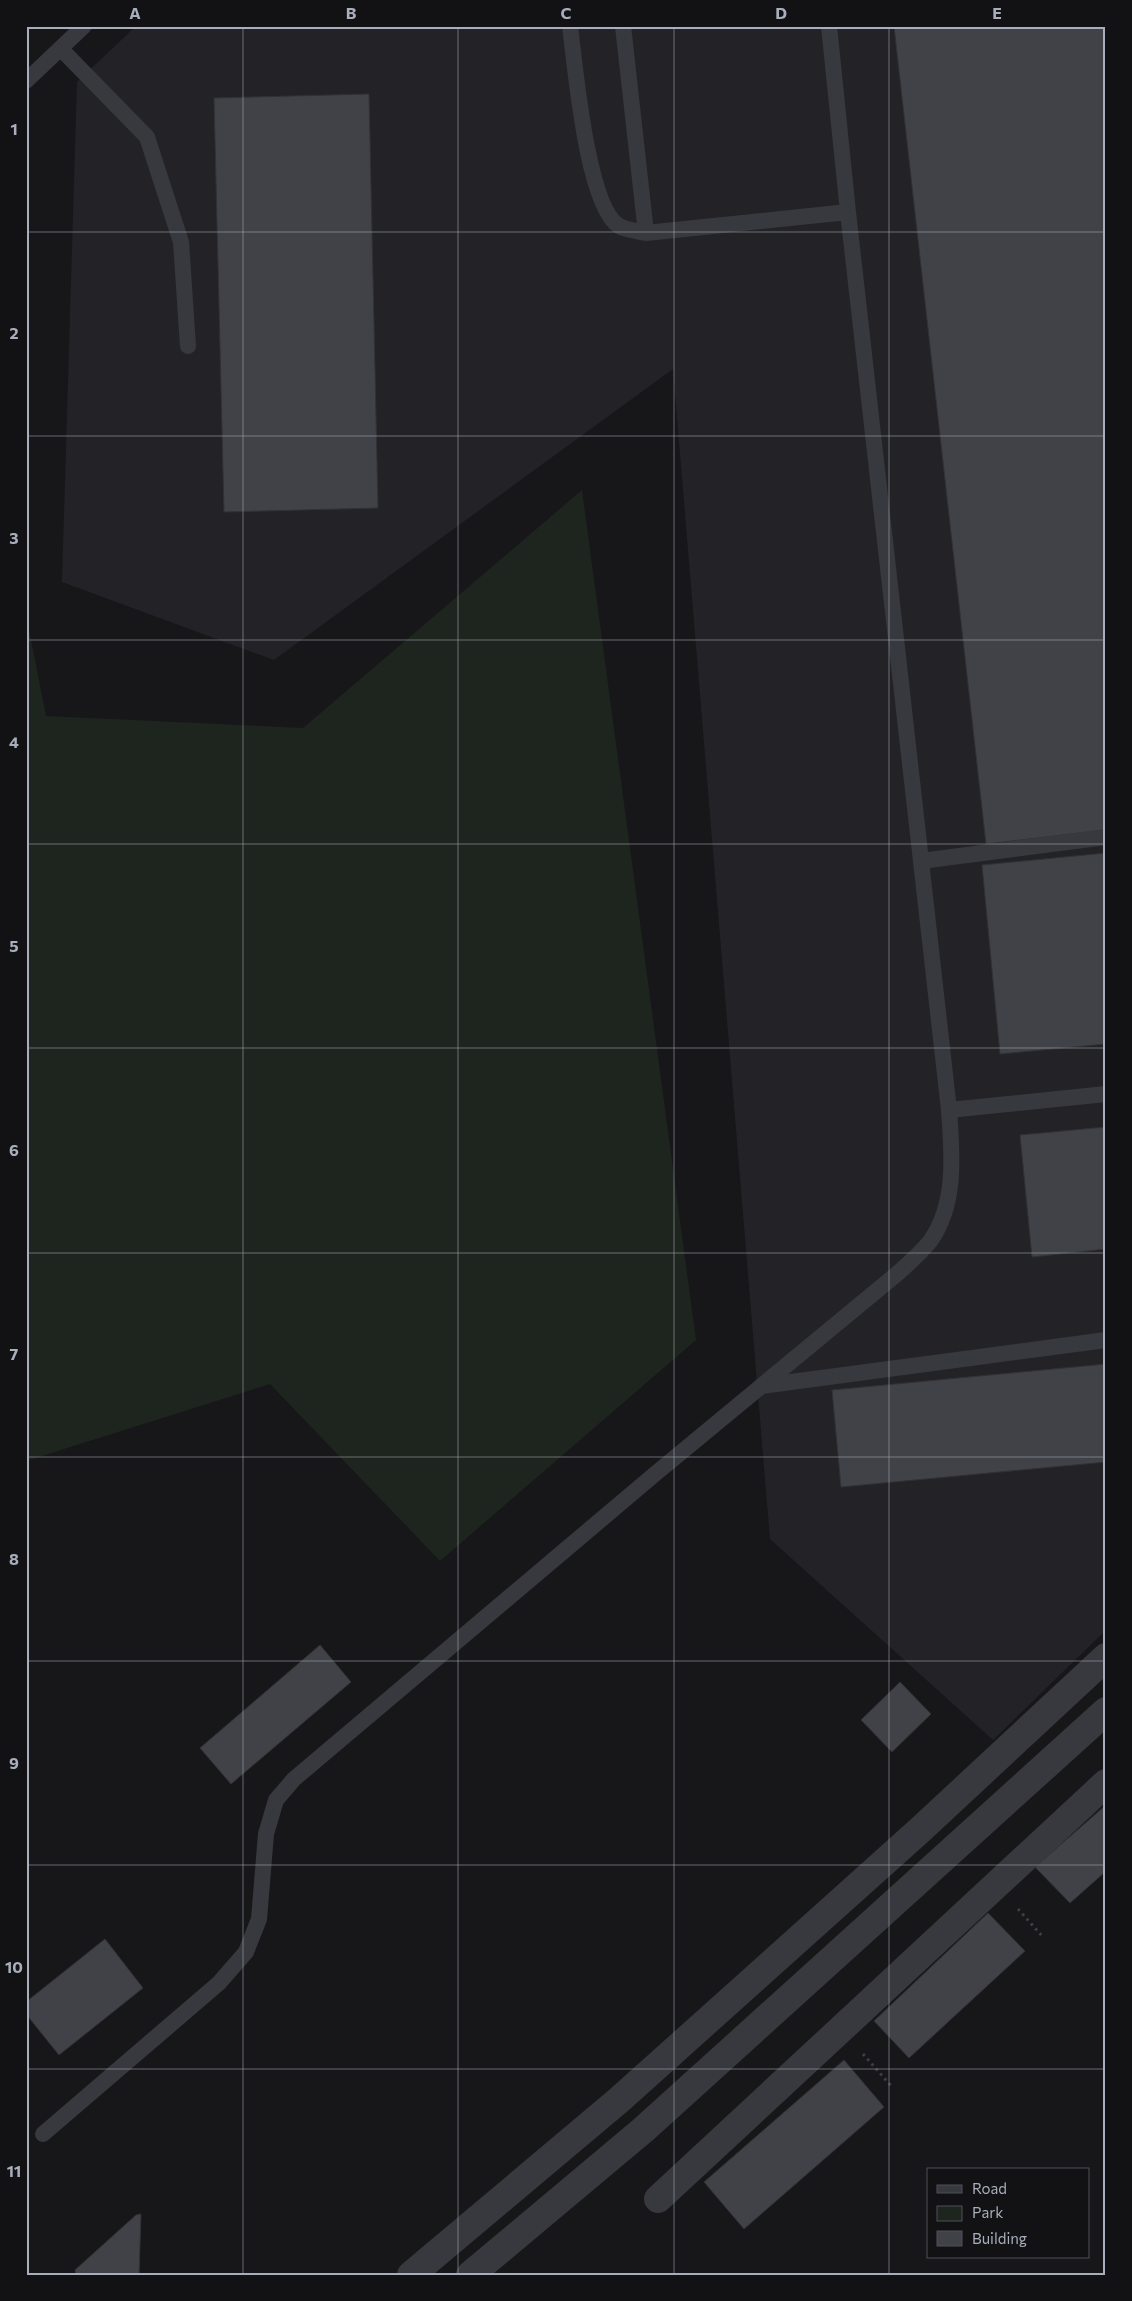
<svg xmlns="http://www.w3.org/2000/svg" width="1132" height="2301" font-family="Commissioner,sans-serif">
<rect width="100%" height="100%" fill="#17171a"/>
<path fill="#232327" d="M136,26H1106V1630L993,1740L770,1539L673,369L274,660L62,582L77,82Z"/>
<path fill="#1d251e" d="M582,490L696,1340L440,1561L270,1384L26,1461V614L46,716L303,728Z"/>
<path fill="#414247" stroke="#313136" d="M894,26H1106V830L986,844Z
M369,94L378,508L224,512L214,98Z
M1106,853V1044L1000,1054L982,865Z
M1106,1127V1249L1032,1257L1020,1135Z
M1106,1364V1462L841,1487L832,1390Z
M320,1645L351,1682L231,1784L200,1748Z
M900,1682L931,1714L892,1752L861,1720Z
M1106,1805V1871L1070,1903L1035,1867Z
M988,1913L1025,1951L909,2058L874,2021Z
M105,1939L143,1988L59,2055L26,2014V2002Z
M844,2060L884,2107L744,2229L704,2182Z
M141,2214L139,2275H76L75,2270L136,2215Z"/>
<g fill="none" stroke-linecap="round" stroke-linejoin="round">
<path stroke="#3e4046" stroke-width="3" stroke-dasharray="2.5 4" stroke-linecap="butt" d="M1018,1909L1043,1937
M863,2054L893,2088"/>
<path stroke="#38393f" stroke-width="16" d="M623,26L646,233
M829,26L848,212
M61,49L147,137L181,242L188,346
M26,81L84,26
M921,861L1106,837
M949,1110L1106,1094
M761,1386L1106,1340
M43,2134L219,1983L246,1952L259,1919L266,1834L276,1800L294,1779L655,1474L898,1273C909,1263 922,1252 931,1240C957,1202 952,1153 949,1110L848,212L646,233C638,231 626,230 619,226C587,207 575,65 570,26"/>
<path stroke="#38393f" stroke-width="28" d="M658,2199L1106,1783"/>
<path stroke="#38393f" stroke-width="28" d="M411,2275L619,2100L920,1830L1106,1657
M470,2275L643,2130L1106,1711"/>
</g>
<path fill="none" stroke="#a8aebb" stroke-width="1" stroke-opacity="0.55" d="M243,26V2275M458,26V2275M674,26V2275M889,26V2275M26,232H1106M26,436H1106M26,640H1106M26,844H1106M26,1048H1106M26,1253H1106M26,1457H1106M26,1661H1106M26,1865H1106M26,2069H1106"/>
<rect width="1132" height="2301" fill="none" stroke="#121215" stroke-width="55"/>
<rect x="927" y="2168" width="162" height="90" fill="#121215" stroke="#4e5057"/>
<rect x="937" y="2185" width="25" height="8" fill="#38393f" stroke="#4e5057"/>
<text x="972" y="2194" font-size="15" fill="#a8aebb">Road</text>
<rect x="937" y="2206" width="25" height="15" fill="#1d251e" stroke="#4e5057"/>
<text x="972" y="2218" font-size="15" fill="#a8aebb">Park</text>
<rect x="937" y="2231" width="25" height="15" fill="#414247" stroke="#4e5057"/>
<text x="972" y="2244" font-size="15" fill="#a8aebb">Building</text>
<rect x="28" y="28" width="1076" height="2246" fill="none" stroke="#a8aebb" stroke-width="2"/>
<g font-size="16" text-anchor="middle" font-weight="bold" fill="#a8aebb">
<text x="135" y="19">A</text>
<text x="351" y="19">B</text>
<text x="566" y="19">C</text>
<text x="781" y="19">D</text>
<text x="997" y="19">E</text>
<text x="14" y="135">1</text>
<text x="14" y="339">2</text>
<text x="14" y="544">3</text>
<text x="14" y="748">4</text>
<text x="14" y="952">5</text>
<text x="14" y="1156">6</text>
<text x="14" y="1360">7</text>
<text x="14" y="1565">8</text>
<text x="14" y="1769">9</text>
<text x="14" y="1973">10</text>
<text x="14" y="2177">11</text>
</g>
</svg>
